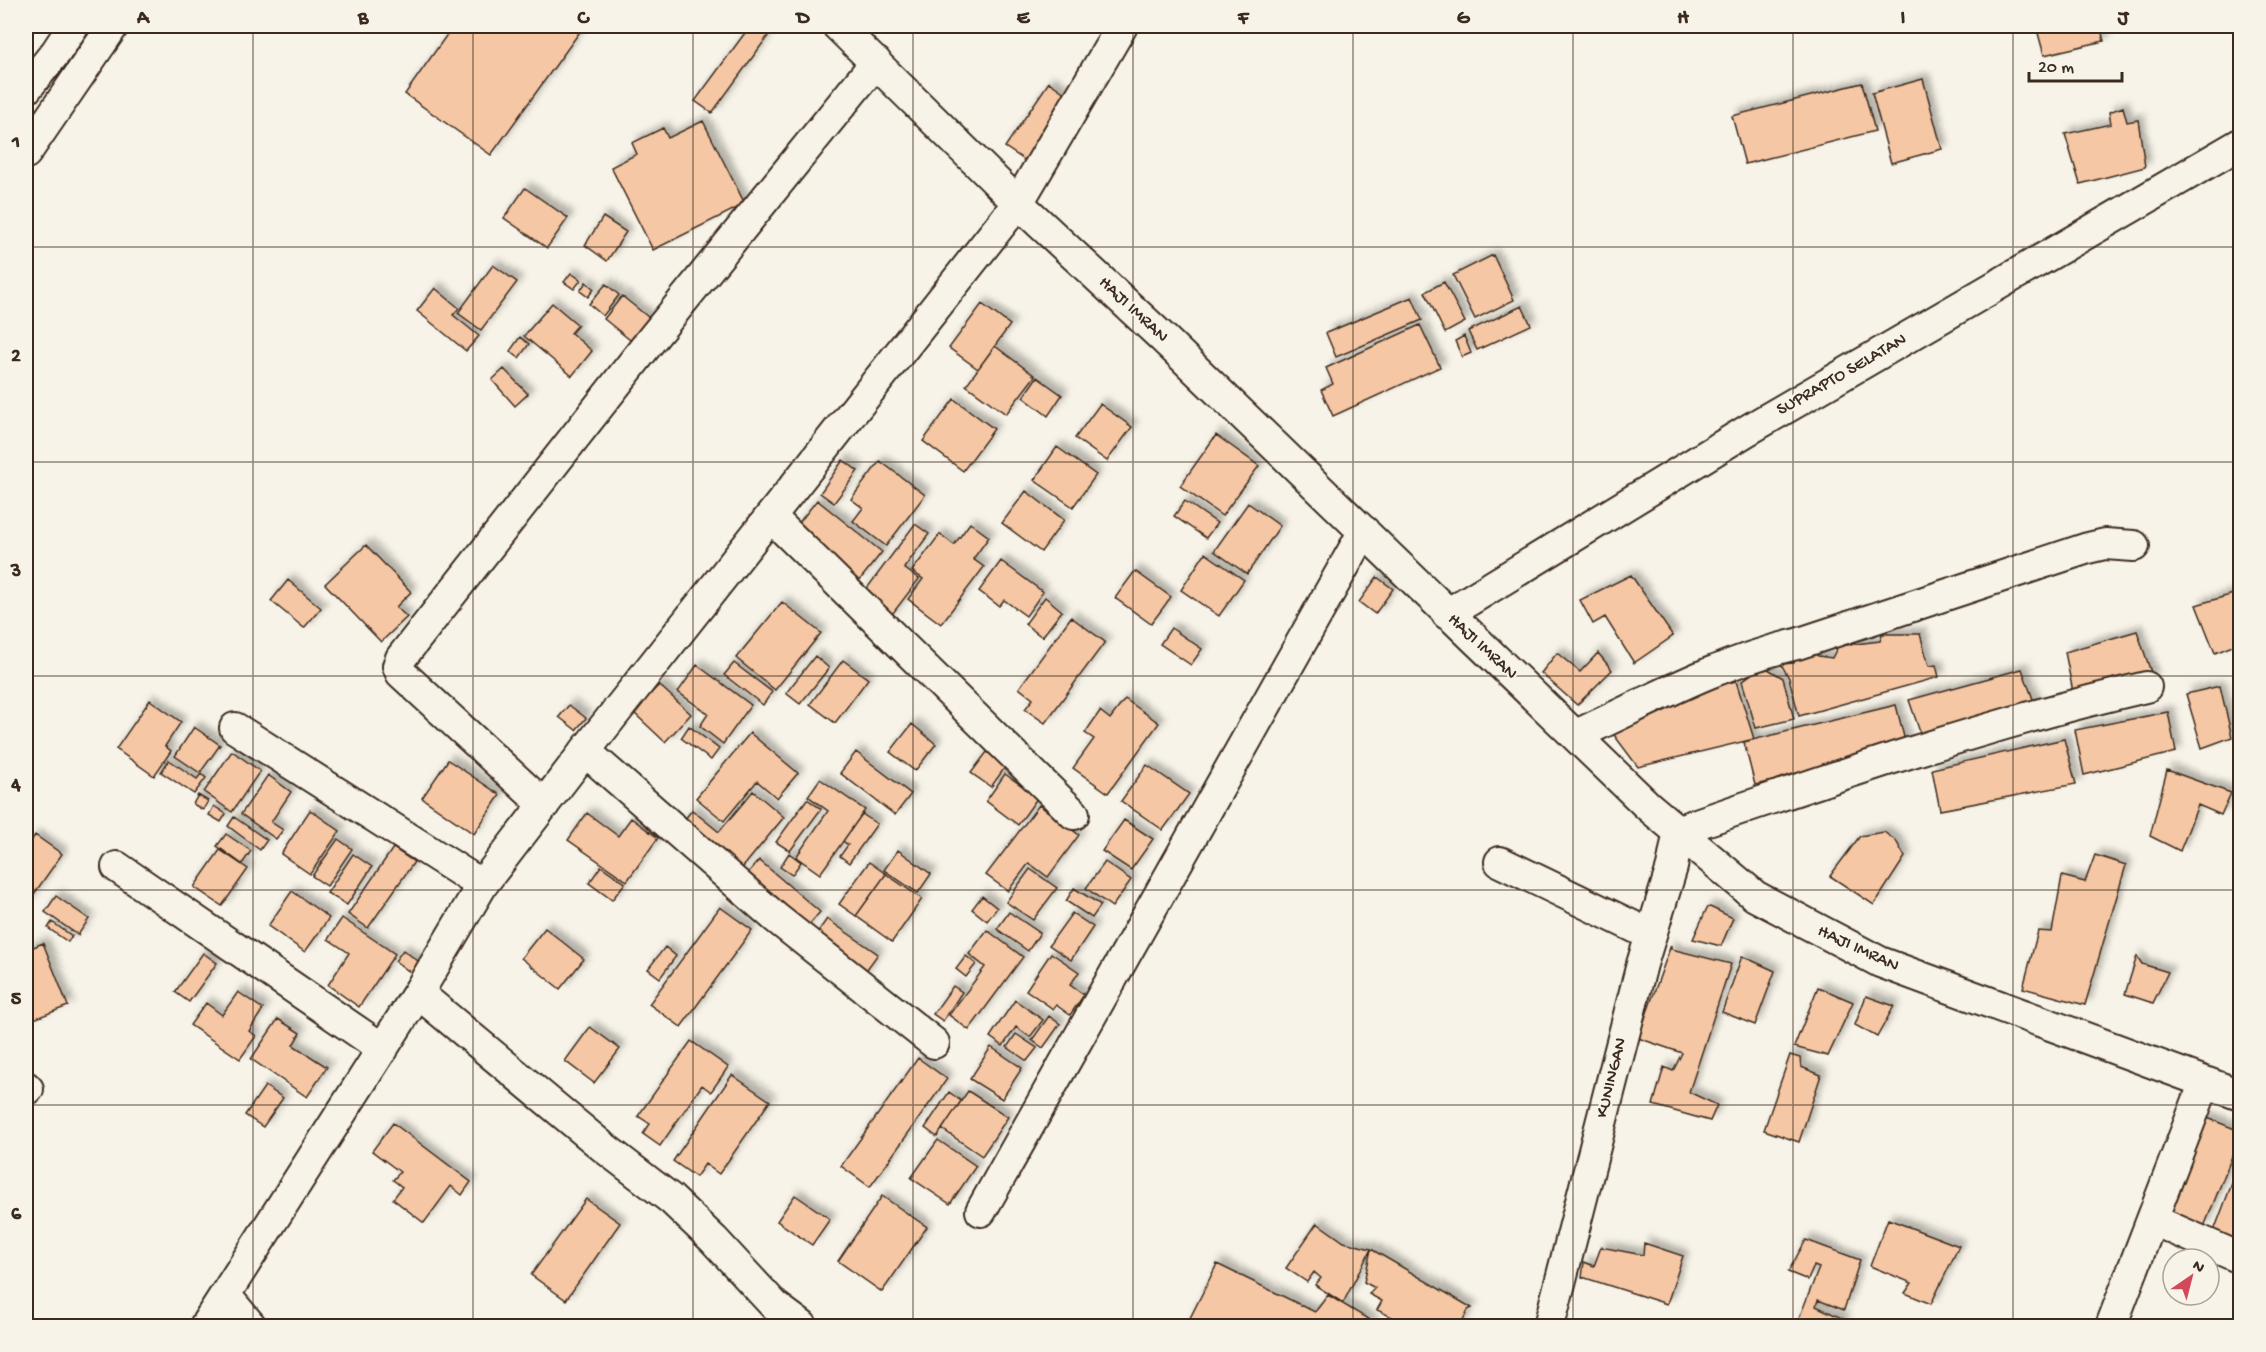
<svg xmlns="http://www.w3.org/2000/svg" width="2266" height="1352" font-family="'Gochi Hand',sans-serif">
<defs>
<filter id="shadow"><feDropShadow dx="5.5" dy="-5.5" stdDeviation="3" flood-color="#0004"/></filter>
</defs>
<rect width="100%" height="100%" fill="#f7f3e8"/>
<filter id="ink" filterUnits="userSpaceOnUse"><feTurbulence type="fractalNoise" baseFrequency=".0167" numOctaves="2"/><feDisplacementMap in="SourceGraphic" scale="12" xChannelSelector="R" yChannelSelector="G"/><feConvolveMatrix kernelMatrix="1 2 1 2 8 2 1 2 1" color-interpolation-filters="sRGB"/></filter>
<g filter="url(#ink)">
<path fill="#f5c7a4" stroke="#3b2a1e" stroke-width="1.5" filter="url(#shadow)" d="M453,26H584L491,155L405,94Z
M750,26L768,36L712,113L695,101Z
M2036,26H2100L2104,41L2044,55Z
M1923,79L1942,149L1891,163L1872,93Z
M1049,82L1069,96L1026,161L1005,147Z
M1862,83L1875,131L1745,164L1732,116Z
M2123,107L2127,122L2138,120L2145,167L2080,184L2065,134L2111,124L2109,112Z
M703,121L745,204L653,250L611,167L637,154L632,143L663,128L668,138Z
M525,188L568,218L547,248L504,218Z
M603,217L626,232L607,261L585,245Z
M1493,255L1514,300L1475,319L1453,275Z
M493,265L517,282L481,330L458,313Z
M571,273L581,280L574,289L564,282Z
M586,282L594,289L588,297L580,291Z
M1444,282L1465,322L1445,333L1425,292Z
M606,284L619,295L603,316L589,304Z
M435,288L459,308L453,315L479,336L466,351L417,311Z
M622,296L653,321L635,344L604,319Z
M1412,297L1422,320L1336,357L1326,333Z
M552,303L578,325L571,333L592,351L572,376L524,336Z
M982,304L1010,325L978,369L949,348Z
M1522,306L1531,325L1477,350L1468,331Z
M1420,325L1440,367L1333,416L1321,390L1333,384L1326,368Z
M1464,336L1471,353L1462,357L1455,341Z
M520,337L529,344L519,358L510,351Z
M995,346L1035,376L1006,414L966,385Z
M504,369L528,394L515,406L492,380Z
M1037,377L1062,395L1048,416L1023,397Z
M954,399L994,429L963,471L923,441Z
M1100,404L1132,427L1107,461L1075,438Z
M1216,435L1259,466L1222,516L1180,486Z
M1057,447L1096,475L1073,507L1034,480Z
M843,460L858,471L834,503L820,493Z
M880,461L925,495L886,546L853,521L863,508L851,499Z
M1026,491L1064,520L1041,552L1002,523Z
M817,500L882,552L859,581L794,529Z
M1185,501L1217,523L1206,538L1174,516Z
M1248,503L1280,526L1247,574L1214,551Z
M970,523L989,537L973,559L984,567L941,624L908,599L923,579L912,571L940,534L954,545Z
M915,524L929,534L904,568L919,579L890,617L862,595Z
M366,545L411,592L396,607L407,617L381,642L325,584Z
M1205,553L1244,580L1219,616L1181,590Z
M1001,561L1043,592L1026,616L1004,600L999,606L979,591Z
M1135,571L1171,597L1151,624L1115,598Z
M1631,575L1673,636L1634,663L1605,617L1593,624L1580,600Z
M1377,577L1393,589L1375,614L1359,602Z
M288,580L321,608L304,628L271,601Z
M2240,592V643L2215,653L2196,605Z
M1045,597L1062,611L1042,637L1025,624Z
M782,602L821,633L775,690L736,658Z
M1071,617L1105,642L1045,723L1025,709L1033,699L1019,688Z
M1171,628L1202,649L1191,665L1160,644Z
M2137,631L2153,678L2074,697L2065,652Z
M1882,634H1920L1929,666L1936,665L1939,677L1799,716L1789,678L1781,664L1794,663L1797,650H1814L1818,656L1832,658L1838,646L1880,641Z
M1557,653L1580,672L1598,653L1612,670L1577,705L1541,673Z
M815,656L829,668L800,704L786,693Z
M843,660L868,679L835,723L810,704Z
M734,663L772,692L763,705L724,675Z
M697,665L751,705L723,744L700,726L708,714L678,692Z
M1768,669L1783,678L1794,719L1756,728L1742,681L1753,673Z
M2022,669L2038,713L1922,738L1909,700Z
M1736,681L1754,739L1638,767L1611,731L1667,698Z
M659,685L691,714L665,742L633,712Z
M2220,686L2232,737L2202,748L2186,694Z
M1125,699L1159,723L1108,793L1073,768L1094,739L1085,733L1100,711L1110,719Z
M150,700L181,722L165,746L171,751L154,776L116,749Z
M569,705L586,718L576,730L559,717Z
M1896,705L1907,749L1755,785L1744,742Z
M2168,712L2176,752L2084,775L2075,730Z
M912,724L936,744L915,771L890,752Z
M689,726L719,749L711,760L681,738Z
M194,727L220,745L200,773L175,756Z
M750,733L798,773L777,798L757,781L724,821L696,798Z
M2064,739L2076,784L1940,810L1932,769Z
M232,751L260,771L232,812L204,792Z
M856,752L911,794L895,815L840,773Z
M987,752L1006,766L991,787L971,773Z
M169,760L197,779L201,774L206,778L194,794L161,772Z
M448,760L500,795L474,834L422,798Z
M1147,765L1189,794L1163,830L1121,801Z
M2167,770L2231,793L2221,815L2198,805L2180,851L2150,836Z
M1005,774L1038,797L1018,825L986,801Z
M268,775L291,792L271,822L283,830L276,839L241,814Z
M820,779L865,810L820,874L796,857L828,811L808,796Z
M753,791L784,817L739,872L681,824L692,810L719,832Z
M198,795L208,801L203,810L193,804Z
M807,799L821,809L790,851L776,842Z
M1039,805L1079,835L1048,877L1029,863L1008,891L986,875Z
M214,806L226,814L221,822L209,815Z
M310,810L340,831L310,874L281,854Z
M587,813L618,836L631,818L658,838L627,881L568,840Z
M862,814L877,824L849,863L840,856L848,845L843,841Z
M234,817L267,840L260,850L228,826Z
M1124,820L1153,839L1131,870L1102,851Z
M1884,832L1896,841L1905,857L1874,905L1830,876L1860,836Z
M226,834L251,851L242,864L217,846Z
M35,835L62,854L27,904L26,849Z
M338,839L352,849L327,886L312,876Z
M393,848L414,862L368,928L348,914Z
M220,850L248,869L222,906L194,887Z
M898,850L931,874L918,893L884,870Z
M789,853L801,862L792,875L780,867Z
M353,854L372,867L347,905L327,893Z
M2095,855L2126,865L2085,1005L2023,988L2038,931L2052,932L2062,876L2085,882Z
M759,860L820,912L803,932L742,880Z
M869,862L886,874L856,916L839,904Z
M1105,862L1131,880L1112,907L1086,888Z
M601,866L625,883L612,900L589,883Z
M1030,869L1057,888L1033,920L1006,902Z
M886,874L922,899L892,942L856,916Z
M1074,888L1101,905L1092,918L1066,901Z
M292,891L329,918L305,952L268,926Z
M56,896L89,919L78,935L45,912Z
M982,896L997,908L987,921L972,909Z
M720,907L752,930L681,1027L649,1004Z
M1710,907L1733,918L1721,946L1693,939L1707,908Z
M1009,912L1040,933L1028,951L997,929Z
M1072,913L1093,927L1071,960L1049,945Z
M342,918L395,954L359,1007L328,985L349,953L328,939Z
M827,919L878,954L862,976L812,940Z
M52,922L72,936L68,942L48,928Z
M545,928L584,959L560,989L521,958Z
M987,930L1023,957L969,1030L949,1015L985,967L969,954Z
M43,943L68,1006L26,1022V950Z
M1671,945V949L1731,964L1689,1092L1717,1105L1710,1121L1653,1105L1664,1067L1673,1071L1682,1053L1638,1038Z
M665,947L676,956L660,978L648,969Z
M403,950L422,964L414,975L395,961Z
M203,953L217,963L189,1002L175,992Z
M1051,953L1079,972L1070,985L1084,995L1070,1015L1056,1005L1053,1009L1026,990Z
M966,956L976,964L966,977L956,969Z
M1742,956L1775,971L1755,1025L1722,1012Z
M2137,956L2142,964L2168,972L2153,1003L2125,994Z
M953,986L962,992L943,1021L933,1014Z
M1818,987L1853,1002L1828,1056L1794,1047Z
M238,992L263,1009L249,1031L256,1036L240,1059L190,1025L206,1003L222,1015Z
M1866,996L1894,1006L1877,1037L1855,1025Z
M1015,1000L1043,1020L1030,1037L1016,1027L1003,1046L990,1037Z
M1049,1016L1060,1024L1043,1048L1032,1040Z
M278,1019L300,1033L293,1045L327,1067L307,1097L251,1059Z
M590,1027L620,1049L594,1083L565,1061Z
M1016,1034L1037,1048L1027,1061L1007,1047Z
M691,1041L728,1067L711,1092L702,1085L660,1146L643,1134L650,1124L638,1116Z
M991,1047L1022,1068L1002,1099L970,1079Z
M1790,1055L1800,1058L1801,1067L1821,1075L1799,1142L1764,1130Z
M918,1058L947,1079L870,1187L841,1166Z
M732,1075L770,1101L719,1174L705,1164L696,1177L673,1161Z
M265,1086L283,1098L263,1127L245,1115Z
M968,1091L1008,1117L982,1156L942,1129Z
M949,1092L961,1101L937,1137L925,1128Z
M2205,1117L2240,1131V1136L2204,1227L2167,1212Z
M393,1123L471,1182L462,1195L451,1186L424,1223L393,1199L402,1187L393,1180L400,1172L372,1151Z
M938,1140L976,1166L950,1204L911,1178Z
M2240,1162V1241L2214,1231Z
M795,1195L830,1219L812,1245L777,1221Z
M882,1196L927,1227L882,1292L838,1261Z
M586,1199L620,1223L566,1300L531,1275Z
M1888,1219L1959,1246L1931,1304L1905,1293L1912,1283L1870,1266Z
M1317,1223L1344,1242L1371,1249L1343,1303L1315,1285L1321,1278L1314,1272L1307,1282L1286,1268Z
M1806,1240L1860,1260L1844,1310L1818,1300L1816,1306L1844,1319L1841,1326H1796L1819,1268L1814,1266L1808,1280L1788,1272Z
M1644,1243L1683,1256L1667,1304L1582,1277L1584,1262L1594,1266L1601,1247L1643,1255Z
M1371,1249L1472,1308L1468,1310L1460,1326H1411L1377,1310L1382,1301L1369,1294L1375,1288L1364,1282Z
M1217,1264L1315,1312L1328,1295L1373,1322L1371,1326H1186Z"/>
<g fill="none" stroke-linecap="round" stroke-linejoin="round">
<defs>
<path id="minor" d="M838,26L1018,203L1162,337L1648,806L1755,896L1880,962L2240,1095
M26,89L56,52L73,26
M26,153L113,26
M771,517L1074,814
M1447,614L1748,430L2240,144
M235,728L482,885
M1576,735C1648,702 1719,662 1797,644L2088,548L2105,544L2134,546
M585,751L776,918L934,1043
M544,805L401,673L398,666L401,658L651,340L876,62
M1500,862L1651,935
M117,867L383,1049
M418,993L602,1146L671,1199L714,1240L775,1306L802,1326
M26,1087L28,1089
M981,1211L1364,531
M2153,1220L2240,1258
M225,1295L251,1326
M205,1326L418,993L482,885L585,751L1018,203L1122,26
M1549,1326L1642,964L1672,867L1679,830C1833,777 1987,724 2146,687
M2111,1326L2205,1082"/>
</defs>
<use href="#minor" stroke="#3b2a1e" stroke-width="34"/>
<use href="#minor" stroke="#f7f3e8" stroke-width="30"/>
</g>
</g>
<path fill="none" stroke="#3b2a1e" stroke-width="1.5" stroke-opacity="0.55" d="M253,26V1326M473,26V1326M693,26V1326M913,26V1326M1133,26V1326M1353,26V1326M1573,26V1326M1793,26V1326M2013,26V1326M26,247H2240M26,462H2240M26,676H2240M26,890H2240M26,1105H2240"/>
<g text-anchor="middle" dominant-baseline="central" stroke-width="4.5" stroke-linejoin="round" paint-order="stroke">
<g font-size="18" fill="#3b2a1e" stroke="#f7f3e8">
<text transform="translate(1133 310) rotate(43)">HAJI IMRAN</text>
<text transform="translate(1842 375) rotate(-30)">SUPRAPTO SELATAN</text>
<text transform="translate(1482 647) rotate(43)">HAJI IMRAN</text>
<text transform="translate(1858 949) rotate(25)">HAJI IMRAN</text>
<text transform="translate(1612 1078) rotate(-76)">KUNINGAN</text>
</g>
</g>
<rect width="2266" height="1352" fill="none" stroke="#f7f3e8" stroke-width="66"/>
<g transform="translate(2191 1277) rotate(35)"><circle r="28" fill="#f7f3e8" stroke="#aca397" stroke-width="1.5"/>
<path d="M0-4.5L10 22L0 15L-10 22Z" fill="#d1495b"/>
<text y="-9" font-size="16" font-weight="bold" text-anchor="middle" fill="#3b2a1e">N</text>
</g>
<path d="M2029 72v9h93v-9" fill="none" stroke="#3b2a1e" stroke-width="3"/>
<text x="2038" y="72" font-size="18" fill="#3b2a1e" stroke="#f7f3e8" stroke-width="4.5" paint-order="stroke">20 m</text>
<rect x="33" y="33" width="2200" height="1286" fill="none" stroke="#3b2a1e" stroke-width="2"/>
<g font-size="20" text-anchor="middle" font-weight="bold" fill="#3b2a1e">
<text x="143" y="23">A</text>
<text x="363" y="23">B</text>
<text x="583" y="23">C</text>
<text x="803" y="23">D</text>
<text x="1023" y="23">E</text>
<text x="1243" y="23">F</text>
<text x="1463" y="23">G</text>
<text x="1683" y="23">H</text>
<text x="1903" y="23">I</text>
<text x="2123" y="23">J</text>
<text x="16" y="147">1</text>
<text x="16" y="361">2</text>
<text x="16" y="576">3</text>
<text x="16" y="790">4</text>
<text x="16" y="1004">5</text>
<text x="16" y="1219">6</text>
</g>
</svg>
